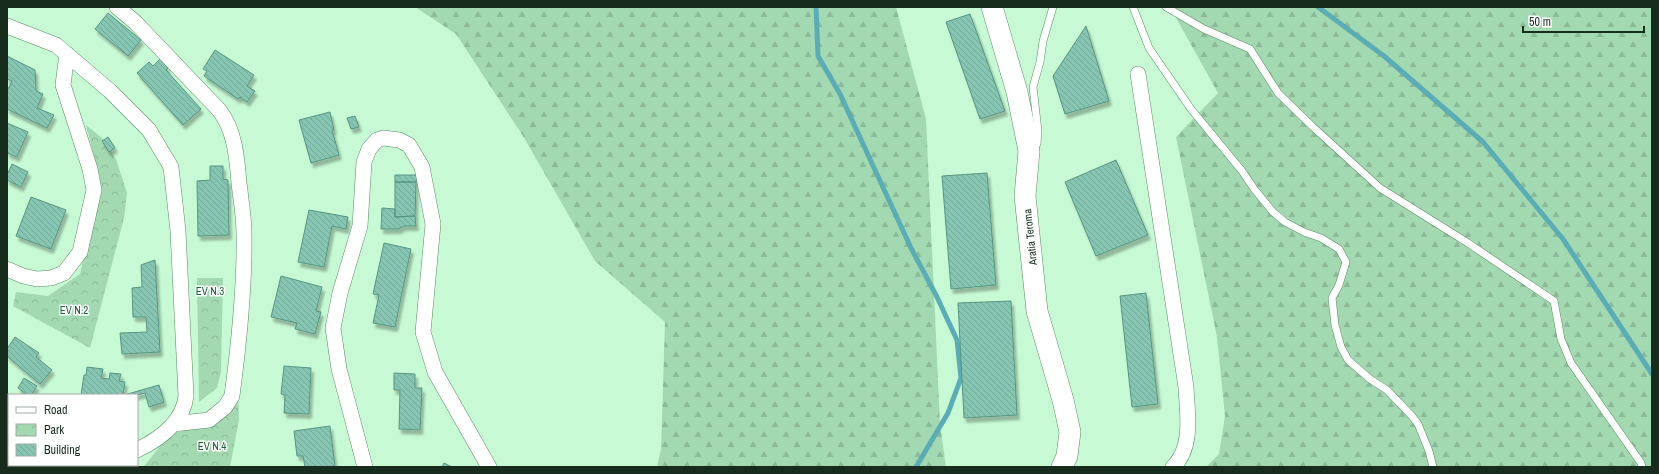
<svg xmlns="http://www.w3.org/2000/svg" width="1659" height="474" font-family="'Archivo Narrow',sans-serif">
<defs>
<pattern id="forest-firs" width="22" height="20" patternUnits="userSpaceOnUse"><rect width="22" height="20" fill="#a3d9b1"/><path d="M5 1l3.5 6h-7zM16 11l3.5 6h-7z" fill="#8cba98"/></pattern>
<pattern id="park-crowns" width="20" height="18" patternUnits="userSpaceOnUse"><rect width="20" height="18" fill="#a3d9b1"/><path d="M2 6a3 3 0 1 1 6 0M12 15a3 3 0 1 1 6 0" fill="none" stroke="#8cba98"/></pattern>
<pattern id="building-back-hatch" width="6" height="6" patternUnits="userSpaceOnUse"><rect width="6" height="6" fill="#85c5b1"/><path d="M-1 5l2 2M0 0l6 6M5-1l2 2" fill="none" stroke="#72a998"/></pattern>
<filter id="shadow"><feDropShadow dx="2.5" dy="4.5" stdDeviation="1" flood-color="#0004"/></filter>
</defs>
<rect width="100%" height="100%" fill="#c7fad4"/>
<path fill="url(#forest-firs)" d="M415,7H896L926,119L940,424L946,467H657L661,449L665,322L595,261L523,136L456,34Z
M1170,7H1652V467H1206L1219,454L1225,416L1217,337L1176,137L1218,93Z"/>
<path fill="url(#park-crowns)" d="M86,125L102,138L116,159L127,193L124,218L90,348L13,306L16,292L48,296L80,274L100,178Z
M197,278H223L221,372L217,388L199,402Z
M238,384L239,420L230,467H141L145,465L170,434L209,425Z"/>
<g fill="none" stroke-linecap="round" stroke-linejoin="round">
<path stroke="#5aacb7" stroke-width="5" d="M816,7L818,56L840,94L911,248L937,297L957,340L961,378L948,413L916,467
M1318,7L1384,56L1483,142L1563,239L1652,374"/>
</g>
<path fill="url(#building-back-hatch)" stroke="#569582" filter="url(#shadow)" d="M108,13L141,40L128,56L95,29Z
M970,14L1005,111L980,119L946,22Z
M1086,26L1109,101L1065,114L1053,76Z
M215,50L254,75L247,86L255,91L247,102L240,97L238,99L204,76L207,71L203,69Z
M7,56L35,70L36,91L43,94L37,108L54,115L47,128L7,109V91L12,81L7,79Z
M160,59L168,68L166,70L201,109L183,125L137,73L149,62L153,66Z
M330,112L334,130H332L339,155L311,163L299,120Z
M355,116L359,127L351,129L347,118Z
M7,123L28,132L17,157L7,153Z
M108,137L115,148L109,152L102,141Z
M1116,160L1148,235L1096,256L1065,182Z
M12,164L28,172L21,187L7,180V175Z
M210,166H223V179L228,180L229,235L198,236L197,181L210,180Z
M987,173L996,285L951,289L942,176Z
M395,175H417L416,182H395Z
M395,182H416L415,216L395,217Z
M31,197L66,210L51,249L16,236Z
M382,208L395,209V217L415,216L416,226H404L398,229H381Z
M309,210L348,217L346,229L332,226L324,267L298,262Z
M384,243L411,249L395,327L373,323L379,295L373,294Z
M155,260L160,352L122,354L120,333L147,332L146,317H133L132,288L142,287L141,265Z
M281,276L322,287L316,311L321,312L315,334L295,329L297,323L271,317Z
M1146,293L1158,404L1132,407L1120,296Z
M1011,301L1017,415L964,418L958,303Z
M15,337L39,353L36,357L52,370L40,384L7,356V349Z
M284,366L311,368L309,414L284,413L285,395L281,394Z
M87,367L103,369L101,378L109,379L110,373L121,374L119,381L125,382L123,395H81L84,375H86Z
M394,373L415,374V388H422L420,430L399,429L400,390H394Z
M24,378L37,386L31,395H27L18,388Z
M159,385L164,402L149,407L145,393L137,395H124Z
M330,426L335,467H305L303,456H297L294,431Z
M444,463L452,467H442Z
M53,465H94L95,466L94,467H57Z"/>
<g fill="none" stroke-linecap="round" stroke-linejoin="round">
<defs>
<path id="lane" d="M1133,7L1149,48L1191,109L1242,171L1255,190L1273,212L1285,222L1304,232L1321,238L1339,249L1346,262L1339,285L1332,298L1335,325L1341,347L1348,360L1370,379L1387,390L1411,415L1418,424L1429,451L1433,467
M1166,7L1204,29L1250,49L1278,93L1313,127L1380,188L1468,243L1554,301L1561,339L1571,363L1641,463L1642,467
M1034,146L1037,144L1038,131L1033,87L1040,62L1043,41L1053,7"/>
<path id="street" d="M117,7L135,22L219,110C235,130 237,158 239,183C241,200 244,217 244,234C245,288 239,343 232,396L225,407L209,420L173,424
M7,26L56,45L110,91L149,130L171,167L178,231L186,396C183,423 160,439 137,450
M1138,74L1186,387C1187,412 1194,447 1173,467
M7,269L23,276L37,279L51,278L64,273L80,252L94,190L90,169L63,85L67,54
M7,423L9,424
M365,467L339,369L333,328L340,293L360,226L364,162L369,149L377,140L383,138L399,140L409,145L422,167L433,224L423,332L435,372L489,467"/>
<path id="secondary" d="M992,7L1017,92L1029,151L1025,196L1037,311L1063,400L1070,432L1067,456L1062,467"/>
</defs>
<use href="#lane" stroke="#5a8967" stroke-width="8"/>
<use href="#street" stroke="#5a8967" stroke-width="16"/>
<use href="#secondary" stroke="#5a8967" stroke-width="22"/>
<use href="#lane" stroke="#fff" stroke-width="7"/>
<use href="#street" stroke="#fff" stroke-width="15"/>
<use href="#secondary" stroke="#fff" stroke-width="21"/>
</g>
<g text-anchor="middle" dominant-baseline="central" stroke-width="3" stroke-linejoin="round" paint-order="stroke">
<g font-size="11" fill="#182c1e" stroke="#fff">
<text transform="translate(1030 237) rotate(-96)">Aratia Teroma</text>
</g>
<g font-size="11" fill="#1d6137" stroke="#fff">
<text x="210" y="291">EV N.3</text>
<text x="74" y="310">EV N.2</text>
<text x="212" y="446">EV N.4</text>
</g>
</g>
<rect width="1659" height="474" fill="none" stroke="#182c1e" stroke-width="16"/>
<rect x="8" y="394" width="130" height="72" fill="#ffffff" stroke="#a3aba5"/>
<rect x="16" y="407" width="20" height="6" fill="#ffffff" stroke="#a3aba5"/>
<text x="44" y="414" font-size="12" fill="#182c1e">Road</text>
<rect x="16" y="424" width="20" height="12" fill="url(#park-crowns)" stroke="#a3aba5"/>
<text x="44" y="434" font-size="12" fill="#182c1e">Park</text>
<rect x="16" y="444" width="20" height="12" fill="url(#building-back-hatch)" stroke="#a3aba5"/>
<text x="44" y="454" font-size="12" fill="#182c1e">Building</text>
<path d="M1523 26v6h121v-6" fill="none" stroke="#182c1e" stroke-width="2"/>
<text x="1529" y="26" font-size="12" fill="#182c1e" stroke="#ffffff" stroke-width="3" paint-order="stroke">50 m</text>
</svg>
